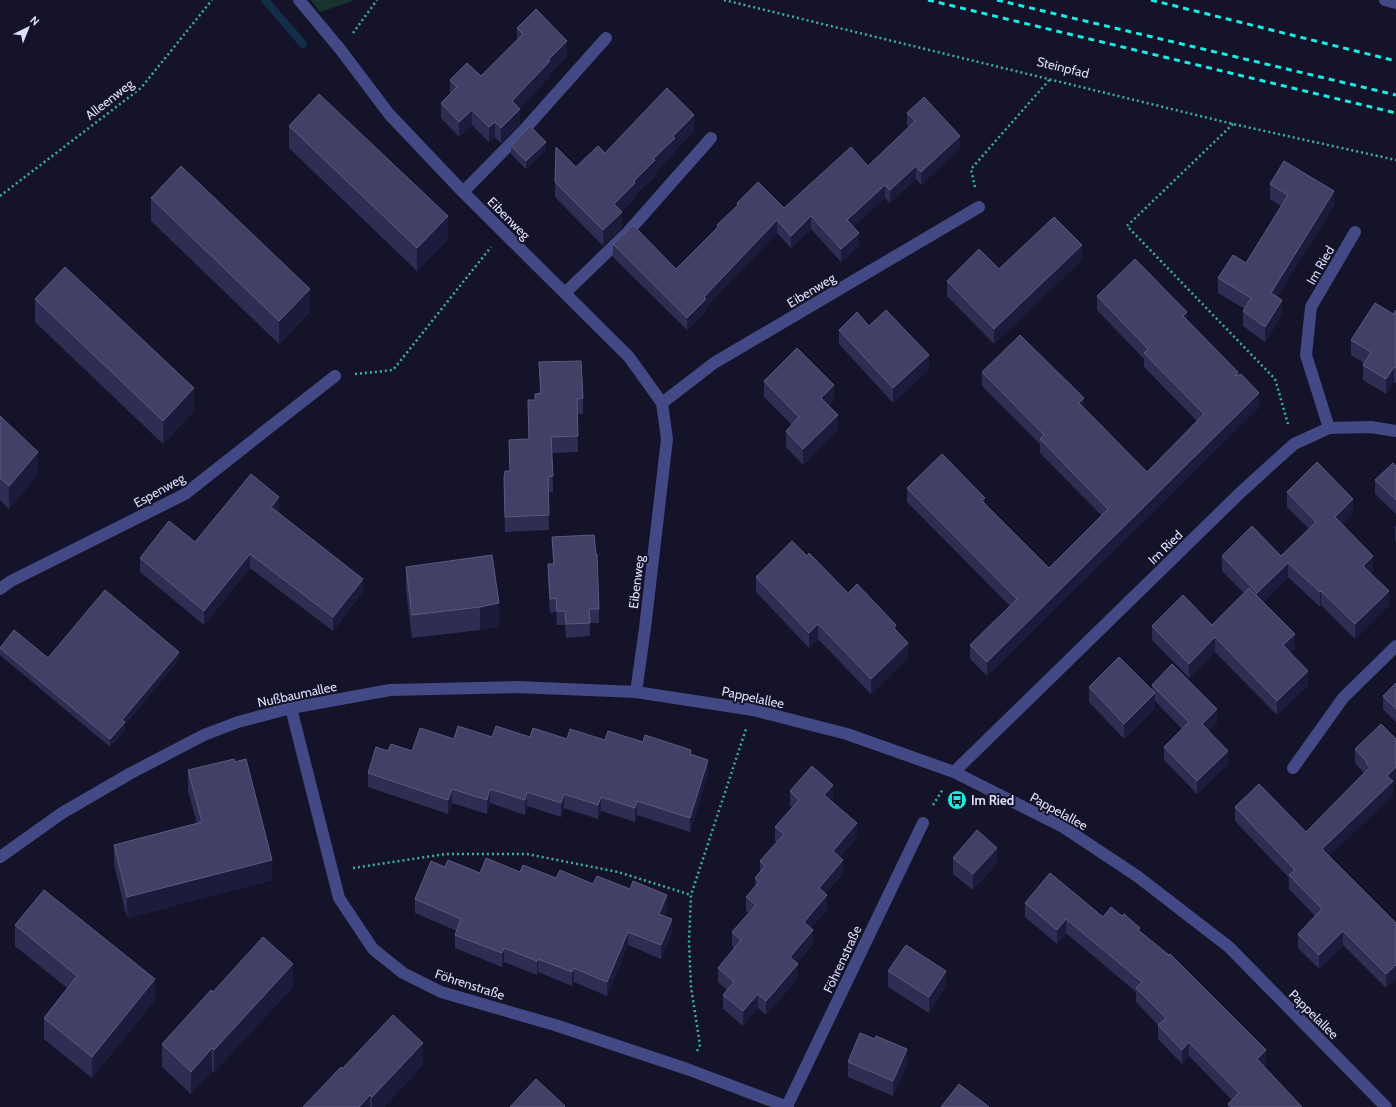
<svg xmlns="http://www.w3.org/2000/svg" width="1396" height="1107" font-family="Cabin,sans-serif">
<rect width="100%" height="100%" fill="#141329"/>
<path fill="#16332d" d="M311,0H352L350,2L320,12Z"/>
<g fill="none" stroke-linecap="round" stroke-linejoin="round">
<path stroke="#122e48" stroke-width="8" d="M265,0L303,44"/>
<path stroke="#3bb39a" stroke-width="2.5" stroke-dasharray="2 3" stroke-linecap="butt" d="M724,0L1233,124L1396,160
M353,33L377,0
M1233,124L1127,226L1275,379L1288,424
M975,187L971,169L1051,78
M0,196L141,88L212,0
M355,374L393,370L491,247
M933,805L943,789
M353,868L445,854H527L618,872L691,895
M697,1051L700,1045L691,987L689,942L691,895L746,729"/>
<path stroke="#424984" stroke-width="12" d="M299,0L340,49L389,114L463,192L629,357L662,403L667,439L645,628L636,692
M1385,0L1396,3
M463,192L524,130L606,38
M565,293L627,233L711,138
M662,403L714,363L979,207
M1329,428L1306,355L1311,307L1355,232
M0,589L11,581L185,494L335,376
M291,708L339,898L373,949L403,973L441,992L555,1025L687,1069L788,1107
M1293,768L1343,698L1396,646
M954,772L1241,492L1294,444L1329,428L1371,427L1396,431
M0,857L62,813L131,773L204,735L238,722L291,708L390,690L517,687L636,692L753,710L847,734L954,772L1063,827L1137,876L1229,947L1386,1107
M787,1106L923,823"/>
<path stroke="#1aece3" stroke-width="3" stroke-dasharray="6 5" stroke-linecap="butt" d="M928,0L1396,113
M997,0L1396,95
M1151,0L1396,61"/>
</g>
<path fill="#302d55" d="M517,28L567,56L550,73V76L519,109L520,124L501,143L495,137L489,142L472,125L459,137L441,118V103L450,94V80L481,76L517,40Z
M907,113L960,148L921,185L916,179L890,203L885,198L853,227L859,246L841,262L811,229L791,248L777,233L706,307V311L687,330L613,257V244L676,269L717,228V225L737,206V203L784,208L868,166L909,127L907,125Z
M289,126L448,239L417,271L289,148Z
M694,131L675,150V153L655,173V176L635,195V198L622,211V227L603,246L555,197V182L576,167L605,153Z
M511,146L546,150L526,169L511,154Z
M1270,184L1334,206L1277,297L1282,315L1265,342L1243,326V311L1245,309L1218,293V278L1246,263L1281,206L1270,199Z
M151,198L310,312L279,344L151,221Z
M1082,260L994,344L947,296V281L999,269Z
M1097,296L1187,320L1238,375L1259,407L987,676L970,659V645L1010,606L907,502V488L985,504L1049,568L1102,516L1040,453V444L982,386V372L1084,408L1147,472L1197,421L1144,367V359L1097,310Z
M35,299L194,411L163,444L35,322Z
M1396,310V383L1394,382L1386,394L1363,380V365L1364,363L1351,355V340L1393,314Z
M869,326L929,369L893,403L839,344V330Z
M539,362L583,398V414H577L578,452L552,453L553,492H548L549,530L505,532L504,477L510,471L509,440L529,439L528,400H535L540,394Z
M764,381L834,400L828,406L838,430L803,465L786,447V431L792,425L764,397Z
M0,416L38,474L9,509L0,500Z
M1396,466V514L1375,494V480Z
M1287,492L1353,513L1342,524L1373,570L1370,573L1389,605L1355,639L1321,605L1320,607L1288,577L1263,602L1295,648L1290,653L1308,685L1277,715L1215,652L1189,678L1152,640V626L1212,625L1244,593L1222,571V556H1281L1309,529L1287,507Z
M279,511L278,513L363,592L333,631L250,568L204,625L140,572V558L195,542Z
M1396,525V542L1395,541V527Z
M552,537L599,609V623H590V636L566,638L565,625H557L556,612L550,613L548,578V564H553Z
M492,555L499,626L480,630L412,638L406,590V567Z
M807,556L848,593L896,630L908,658L871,694L818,639L809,648L756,592V577Z
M0,647L48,658L179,659L125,725V730L110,747L0,655Z
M1396,683V722L1383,709V696Z
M1152,685L1217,723L1209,731L1228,764L1197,794L1164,760V747L1182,729L1155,701V708L1124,739L1089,702V687L1152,690Z
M492,737H530L643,742L691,754L708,774L690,832L637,815L635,822L601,811L598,819L564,808L561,817L527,806L525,815L490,803L487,814L452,803L448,814L368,787V773L388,751H412L454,739Z
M1396,739V782L1393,785V795L1329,856L1396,923V979L1386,988L1343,945L1319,969L1298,948V934L1315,916L1289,889V878L1235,821V807L1306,832L1364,773L1355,763V749Z
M188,770L272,880L127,918L114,865V845L197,823L188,791Z
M790,791L833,799L831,801L857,837L840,857L843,874L825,894L827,909L811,928L813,944L797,963L798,978L766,1015L758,1008L743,1026L723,1009V995L727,990L718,982V968L734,948L732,946V932L749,913L746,911V897L755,887V878L760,872V861L777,842L775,841V827L792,807L790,805Z
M953,858L997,863L973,890L953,874Z
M445,867L480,873L520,872L593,884L667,909L664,916L672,933L661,959L628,945L607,996L574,982L572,986L538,972L537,975L504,962L502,967L455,948V935L457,931L415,913V899Z
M1025,903L1103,917L1140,931L1266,1064L1264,1066L1302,1107H1228V1104L1232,1100L1189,1056L1182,1064L1158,1039V1025L1136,1002V992L1066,933L1057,944L1025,917Z
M15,925L155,1000L92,1078L44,1039V1018L67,988L15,946Z
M888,971L946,986L929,1013L888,987Z
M293,987L214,1072L212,1071L191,1094L162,1067V1044L213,992Z
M848,1062L907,1065L893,1096L848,1077Z
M423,1065L384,1107H303L342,1069Z"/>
<path fill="#1d1b3c" d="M567,41V56L550,73V76L512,116V101L548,60Z
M520,109V124L501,143V128Z
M472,110V125L459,137V122Z
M694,115V131L675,150V153L655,173V176L635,195V198L614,219V204L673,136Z
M495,122V137L489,142V127Z
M960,136V148L921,185V172Z
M546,142V150L526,169V161Z
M916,166V179L890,203V190Z
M885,185V198L847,233V220Z
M1334,191V206L1271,307V293Z
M622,212V227L603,246V230Z
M448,216V239L417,271V248Z
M811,216V229L791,248V236Z
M777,220V233L706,307V311L687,330V318L704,297Z
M859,233V246L841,262V249Z
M1082,245V260L994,344V329Z
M310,289V312L279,344V321Z
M1282,300V315L1265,342V327Z
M1187,312V325L1183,316Z
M929,355V369L893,403V388Z
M1394,367V382L1386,394V379Z
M834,385V400L821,413V398Z
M194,388V411L163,444V421Z
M1259,393V407L987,676V662Z
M1084,398V412L1079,403Z
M838,415V430L803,465V449Z
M38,452V474L9,509V486Z
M279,497V511L271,521V507Z
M985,498V511L982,501Z
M1353,499V513L1335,532V517Z
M250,554V568L204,625V611Z
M1373,556V570L1363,581V566Z
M1288,563V577L1257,608V593Z
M363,579V592L333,631V617Z
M1321,591V605L1320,607V592Z
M1389,591V605L1355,639V624Z
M499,603V626L480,630V607Z
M818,624V639L809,648V633Z
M1295,634V648L1283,660V645Z
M1215,637V652L1189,678V664Z
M908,643V658L871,694V679Z
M179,652V659L125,725V730L110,747V739L122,720Z
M1308,671V685L1277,715V701Z
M1155,693V708L1124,739V724Z
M1217,709V723L1202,738V724Z
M1228,751V764L1197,794V781Z
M708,760V774L690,832V818Z
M1396,767V782L1393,785V795L1322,863V849L1387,776Z
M833,785V799L824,809V795Z
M452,789V803L448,814V800Z
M490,789V803L487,814V800Z
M527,792V806L525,815V800Z
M564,794V808L561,817V803Z
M601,797V811L598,819V805Z
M637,801V815L635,822V808Z
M857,823V837L833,865V851Z
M997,848V863L973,890V874Z
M272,860V880L127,918V897Z
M843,860V874L819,902V888Z
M667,895V909L659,928V914Z
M827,895V909L804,936V922Z
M672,919V933L661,959V945Z
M1066,919V933L1057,944V930Z
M813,930V944L790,971V957Z
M1343,931V945L1319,969V955Z
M628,932V945L607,996V982Z
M504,948V962L502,967V953Z
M538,959V972L537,975V961Z
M293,964V987L214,1072V1050Z
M798,964V978L766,1015V1001Z
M1396,965V979L1386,988V974Z
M574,968V982L572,986V972Z
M946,971V986L929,1013V997Z
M155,979V1000L92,1078V1057Z
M758,994V1008L743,1026V1011Z
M1189,1042V1056L1182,1064V1050Z
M423,1043V1065L384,1107H372V1097Z
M212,1048V1071L191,1094V1072Z
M907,1049V1065L893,1096V1081Z
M1266,1050V1064L1257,1073V1059Z
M370,1095V1107H359Z"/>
<path fill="#434067" stroke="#5b597e" d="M536,9L567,41L548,60L550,61L512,101L520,109L501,128L495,122L489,127L472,110L459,122L441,103L457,87L450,80L467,63L481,76L523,34L517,28Z
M667,88L694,115L673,136L675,138L653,159L655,160L634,181L635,183L614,204L622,212L603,230L555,182L556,147L576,167L598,146L605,153Z
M319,94L448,216L417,248L289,126Z
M924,97L960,136L921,172L916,166L890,190L885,185L847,220L859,233L841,249L811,216L791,236L777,220L704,297L706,299L687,318L613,244L633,225L676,269L718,227L717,225L738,205L737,203L758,182L784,208L851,147L868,166L915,121L907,113Z
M530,126L546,142L526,161L511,146Z
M1284,161L1334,191L1271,293L1282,300L1265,327L1243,311L1251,298L1218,278L1233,255L1246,263L1288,195L1270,184Z
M181,166L310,289L279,321L151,198Z
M1054,217L1082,245L994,329L947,281L979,249L999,269Z
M1135,259L1187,312L1183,316L1238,372L1235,376L1241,374L1259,393L987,662L970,645L1017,599L907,488L942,454L985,498L982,501L1049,568L1108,509L1040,439L1044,435L982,372L1020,335L1084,398L1079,403L1147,472L1204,414L1144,353L1148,349L1097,296Z
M65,267L194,388L163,421L35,299Z
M1375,303L1393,314L1396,310V368L1394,367L1386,379L1363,365L1371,352L1351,340Z
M886,310L929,355L893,388L839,330L857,312L869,326Z
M797,348L834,385L821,398L838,415L803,449L786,431L799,417L764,381Z
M581,361L583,398L577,399L578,436L551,437L553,476L548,477L549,515L505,517L504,477L505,471H510L509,440L529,439L528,400H535V394L541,393L539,362Z
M0,416L38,452L9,486L0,478Z
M1317,462L1353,499L1335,517L1373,556L1363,566L1389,591L1355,624L1321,591L1320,592L1288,563L1257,593L1222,556L1252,526L1281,556L1316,522L1287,492Z
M1393,463L1396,466V500L1375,480Z
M251,474L279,497L271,507L363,579L333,617L250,554L204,611L140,558L169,521L195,542Z
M594,535L596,554H597L599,609H589L590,623L566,624L565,611H557L556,598L550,599L548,564H554L552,537Z
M792,541L807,556L809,553L848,593L857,584L896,625L894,628L908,643L871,679L818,624L809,633L756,577Z
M492,555L499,603L480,607L412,615L406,567Z
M1249,588L1295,634L1283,645L1308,671L1277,701L1215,637L1189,664L1152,626L1183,595L1212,625Z
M105,590L179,652L122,720L125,722L110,739L0,648L14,630L48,658Z
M1119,657L1155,693L1124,724L1089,687Z
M1172,664L1217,709L1202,724L1228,751L1197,781L1164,747L1189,722L1152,685Z
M1396,683V709L1383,696Z
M1381,724L1396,739V767L1387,776L1393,781L1322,849L1396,923V965L1386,974L1343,931L1319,955L1298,934L1322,909L1289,875L1295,870L1235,807L1259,784L1306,832L1370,767L1366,763L1367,762L1355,749Z
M458,726L492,737L496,726L530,737L533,728L567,739L570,729L605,740L608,731L643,742L645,735L691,750L690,754L708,760L690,818L637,801L635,808L601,797L598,805L564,794L561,803L527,792L525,800L490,789L487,800L452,789L448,800L368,773L376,747L388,751L391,744L412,751L420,728L454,739Z
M234,759L235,762L246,759L272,860L127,897L114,845L202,822L188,770Z
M812,766L833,785L824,795L857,823L833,851L843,860L819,888L827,895L804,922L813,930L790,957L798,964L766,1001L758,994L743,1011L723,995L734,982L718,968L741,940L732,932L756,905L746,897L759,882L755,878L765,866L760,861L784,834L775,827L799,800L790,791Z
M977,830L997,848L973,874L953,858Z
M486,858L520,872L523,865L556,878L560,870L593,884L597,876L630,889L633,881L667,895L659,914L672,919L661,945L628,932L607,982L574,968L572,972L538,959L537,961L504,948L502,953L455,935L461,919L415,899L431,861L445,867L448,860L480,873Z
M1050,873L1103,917L1111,907L1122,916L1124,914L1140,928L1138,930L1169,955L1170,954L1266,1050L1257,1059L1302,1107H1232L1228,1104L1239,1093L1189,1042L1182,1050L1158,1025L1166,1018L1136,988L1142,982L1066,919L1057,930L1025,903Z
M44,890L155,979L92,1057L44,1018L77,976L15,925Z
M263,937L293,964L214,1050L212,1048L191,1072L162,1044L211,990L213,992Z
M906,945L946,971L929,997L888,971Z
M393,1015L423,1043L372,1097L370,1095L359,1107H303L341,1067L342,1069Z
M860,1033L875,1039L876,1036L907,1049L893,1081L848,1062Z
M536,1079L565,1106L564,1107H510Z
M959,1084L989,1107H941Z"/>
<defs>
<symbol id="bus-disc" viewBox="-11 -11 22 22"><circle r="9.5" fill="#1aece3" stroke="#141329"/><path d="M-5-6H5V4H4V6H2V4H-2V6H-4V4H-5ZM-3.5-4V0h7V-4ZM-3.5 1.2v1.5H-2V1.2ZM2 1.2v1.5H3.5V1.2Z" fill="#111"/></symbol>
</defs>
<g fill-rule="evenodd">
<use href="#bus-disc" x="946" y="789" width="22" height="22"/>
</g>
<g text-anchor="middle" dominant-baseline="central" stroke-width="4" stroke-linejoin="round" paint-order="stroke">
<g font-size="13" fill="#dedefc" stroke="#141329">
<text transform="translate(1063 67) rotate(14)">Steinpfad</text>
<text transform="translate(109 99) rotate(-38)">Alleenweg</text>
<text transform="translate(509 218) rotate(45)">Eibenweg</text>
<text transform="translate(1320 265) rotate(-60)">Im Ried</text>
<text transform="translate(811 290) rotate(-31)">Eibenweg</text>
<text transform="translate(159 490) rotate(-29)">Espenweg</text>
<text transform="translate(1165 547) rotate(-44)">Im Ried</text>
<text transform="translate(636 582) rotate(-83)">Eibenweg</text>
<text transform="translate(297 694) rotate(-12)">Nußbaumallee</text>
<text transform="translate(753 697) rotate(12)">Pappelallee</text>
<text transform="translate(1059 811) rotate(29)">Pappelallee</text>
<text transform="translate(842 959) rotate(-65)">Föhrenstraße</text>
<text transform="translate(470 984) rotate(18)">Föhrenstraße</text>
<text transform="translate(1314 1014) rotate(45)">Pappelallee</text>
</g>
<g font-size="13" font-weight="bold" fill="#dedefc" stroke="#141329" text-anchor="start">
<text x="971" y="800">Im Ried</text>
</g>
</g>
<g transform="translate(28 28) rotate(43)" stroke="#141329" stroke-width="3" paint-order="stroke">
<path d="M0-3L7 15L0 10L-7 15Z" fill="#dedefc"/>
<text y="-6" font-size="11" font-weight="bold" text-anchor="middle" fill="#dedefc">N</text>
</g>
</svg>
